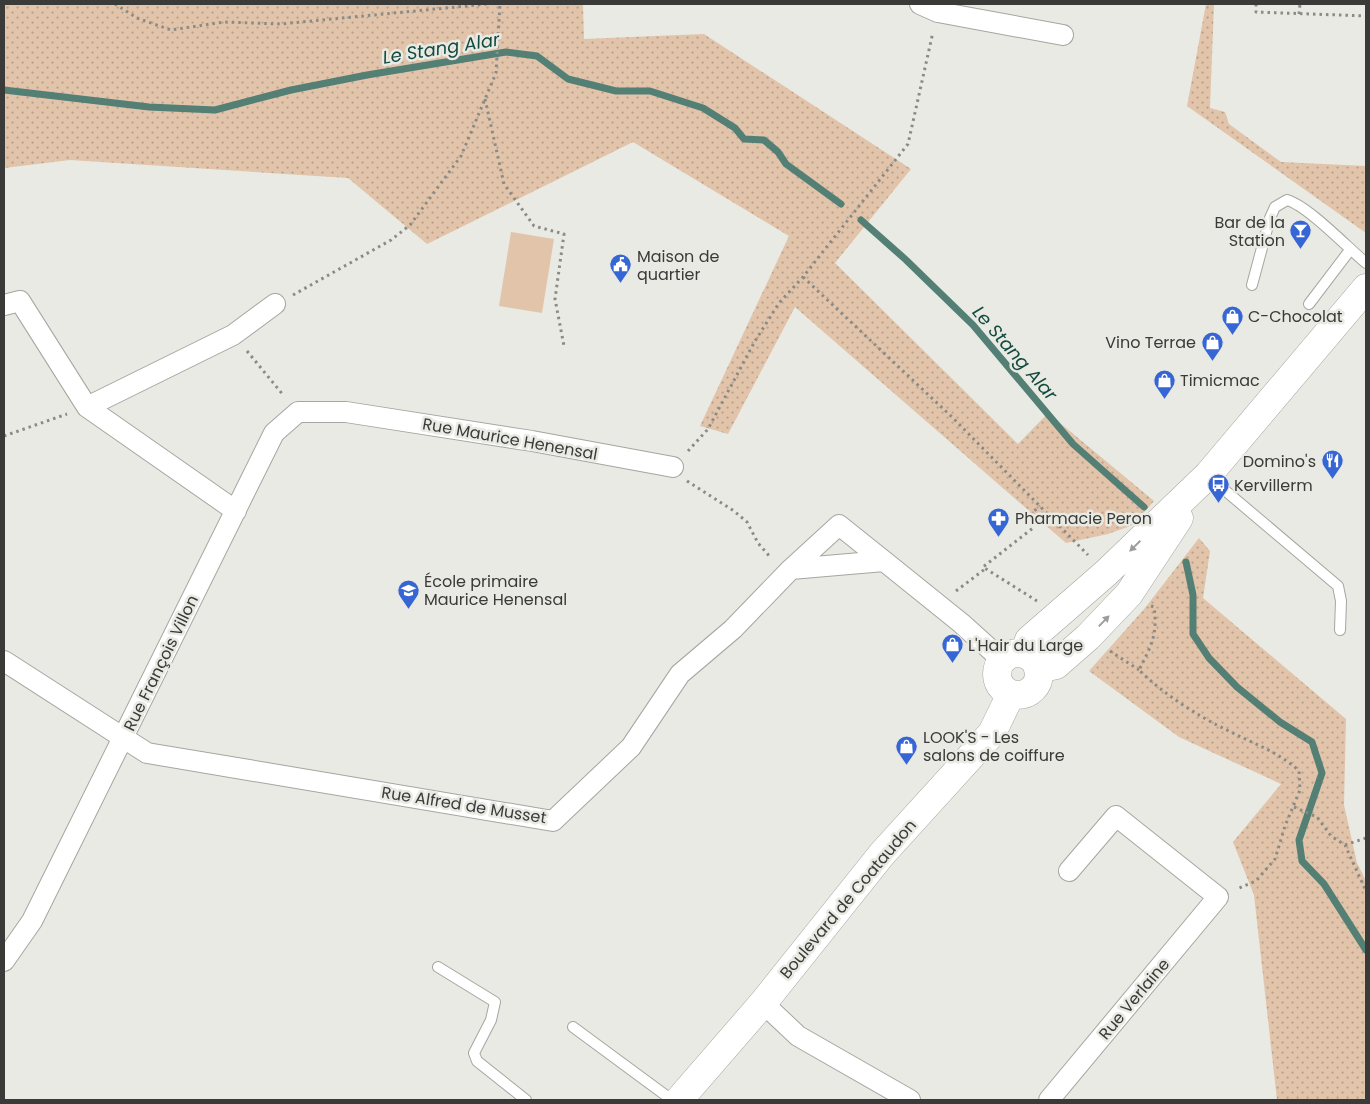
<svg xmlns="http://www.w3.org/2000/svg" width="1370" height="1104" font-family="Poppins,sans-serif">
<defs>
<pattern id="grass-dots" width="8" height="8" patternUnits="userSpaceOnUse" patternTransform="scale(1.25)"><rect width="8" height="8" fill="#e2c4ab"/><path d="M2 2h.1M6 6h.1" fill="none" stroke="#b8a08c" stroke-width="1.8" stroke-linecap="round"/></pattern>
</defs>
<rect width="100%" height="100%" fill="#e8eae3"/>
<path fill="url(#grass-dots)" d="M4,4H583L584,39L704,34L911,169L835,263L1018,444L1048,413L1154,501L1133,525L1108,534L1066,543L795,307L728,434L700,426L789,236L633,142L427,244L348,178L70,160L4,168Z
M1206,4H1214L1210,108L1225,112L1229,124L1281,162L1366,166V233L1187,106Z
M1199,538L1210,551L1203,598L1346,719L1344,805L1357,863L1366,881V1100H1277L1254,895L1233,842L1281,784L1179,737L1089,671L1145,608Z"/>
<path fill="#e2c4ab" d="M511,232L554,239L542,313L499,306Z"/>
<g fill="none" stroke-linecap="round" stroke-linejoin="round">
<path stroke="#537f74" stroke-width="7" d="M4,90L149,107L215,110L291,90L367,75L506,52L537,56L568,79L616,91H650L703,108L735,128L744,139L764,140L778,152L786,164L841,204
M861,220L905,259L973,325L1073,444L1144,507
M1186,562L1193,595V634L1209,658L1237,687L1280,722L1312,742L1322,773L1299,840L1302,861L1324,884L1366,950"/>
<defs>
<path id="lane" d="M1252,285L1270,218L1275,207L1287,200C1308,206 1347,247 1366,263
M1309,304L1350,250
M1208,476L1338,586L1341,601L1340,630
M438,967L495,1002L491,1020L474,1053L477,1061L526,1100
M573,1027L672,1100"/>
<path id="street" d="M920,4L938,12V4
M938,12L1063,35
M4,305L20,301L87,407L236,511
M87,407L233,335L275,304
M791,569L839,525L884,561
M4,661L147,753L553,821L631,747L680,674L733,629L791,569L884,561L961,623L1002,660
M4,961L32,921L274,433L298,412H346L532,441L673,467
M763,1003L798,1036L910,1100
M1049,1100L1218,897L1116,816L1069,871"/>
<path id="secondary" d="M997 674a21 21 0 1 1 42 0a21 21 0 1 1-42 0Z
M1024,654L1029,640L1106,573L1208,475L1366,288
M1038,669L1056,665L1088,637L1129,594L1179,518
M679,1100L763,1003L882,854L992,733L1011,694"/>
</defs>
<use href="#lane" stroke="#a5a6a0" stroke-width="12"/>
<use href="#street" stroke="#a5a6a0" stroke-width="22"/>
<use href="#secondary" stroke="#a5a6a0" stroke-width="29"/>
<path stroke="#8a8b86" stroke-width="3" stroke-dasharray="2.5 4" stroke-linecap="butt" d="M115,4L137,18L171,30L224,22L281,24L487,4
M1256,4V12L1366,16
M1299,14L1300,4
M485,99L504,184L534,226L564,234L555,299L564,346
M803,277L952,417L1088,555
M293,295L391,240L410,225L461,156L496,73L500,4
M247,351L284,396
M4,436L67,414
M688,451L708,429L755,341L779,303L803,277L908,144L933,32
M687,481L734,511L747,522L758,543L771,558
M956,591L985,569
M1037,601L983,567L1033,528L1027,517L1040,506
M1151,606L1154,607C1158,635 1151,646 1139,670C1162,693 1199,717 1229,731C1254,744 1279,752 1299,771L1300,790L1285,826L1275,859L1256,881L1237,889
M1110,651L1139,670
M1294,807L1317,817L1331,836L1345,845L1366,891
M1345,845L1366,838"/>
<use href="#lane" stroke="#fff" stroke-width="10"/>
<use href="#street" stroke="#fff" stroke-width="20"/>
<use href="#secondary" stroke="#fff" stroke-width="28"/>
</g>
<defs><path id="oneway-solid" d="M-6-.8H1V-3.2L6.5 0L1 3.2V.8H-6Z" transform="scale(1.25)"/></defs>
<g fill="#9c9d9c">
<use href="#oneway-solid" transform="translate(1135 546) rotate(136)"/>
<use href="#oneway-solid" transform="translate(1104 621) rotate(-46)"/>
</g>
<defs>
<symbol id="bar-pin" viewBox="-11 -11 22 30"><path d="M0 17L-7.5 6A9.5 9.5 0 1 1 7.5 6Z" fill="#3665d5" stroke="#e8eae3"/><path d="M-6-5H6L.8 .8V4.5H3.5V6h-7V4.5H-.8V.8Z" fill="#fff"/></symbol>
<symbol id="civic-pin" viewBox="-11 -11 22 30"><path d="M0 17L-7.5 6A9.5 9.5 0 1 1 7.5 6Z" fill="#3665d5" stroke="#e8eae3"/><path d="M-.6-6.5H3V-4.5H.6V-3L4-1V1h2V6H-6V1h2V-1L-.6-3ZM-1.2 2.5V6h2.4V2.5Z" fill="#fff"/></symbol>
<symbol id="shop-pin" viewBox="-11 -11 22 30"><path d="M0 17L-7.5 6A9.5 9.5 0 1 1 7.5 6Z" fill="#3665d5" stroke="#e8eae3"/><path d="M-5-2.5h2.3a2.7 3.5 0 0 1 5.4 0H5L5.5 6h-11ZM-1.5-2.5h3a1.5 2.3 0 0 0-3 0Z" fill="#fff"/></symbol>
<symbol id="restaurant-pin" viewBox="-11 -11 22 30"><path d="M0 17L-7.5 6A9.5 9.5 0 1 1 7.5 6Z" fill="#3665d5" stroke="#e8eae3"/><path d="M-5-6h1v4h1v-4h1v4h1v-4h1v5L-1.5 .5V6h-2V.5L-5-1ZM5-6V6H3V1.5H1.5Q1.5-4 5-6Z" fill="#fff"/></symbol>
<symbol id="bus-pin" viewBox="-11 -11 22 30"><path d="M0 17L-7.5 6A9.5 9.5 0 1 1 7.5 6Z" fill="#3665d5" stroke="#e8eae3"/><path d="M-5-6H5V4H4V6H2V4H-2V6H-4V4H-5ZM-3.5-4V0h7V-4ZM-3.5 1.2v1.5H-2V1.2ZM2 1.2v1.5H3.5V1.2Z" fill="#fff"/></symbol>
<symbol id="pharmacy-pin" viewBox="-11 -11 22 30"><path d="M0 17L-7.5 6A9.5 9.5 0 1 1 7.5 6Z" fill="#3665d5" stroke="#e8eae3"/><path d="M-2-6h4v4h4v4h-4v4h-4v-4h-4v-4h4Z" fill="#fff"/></symbol>
<symbol id="school-pin" viewBox="-11 -11 22 30"><path d="M0 17L-7.5 6A9.5 9.5 0 1 1 7.5 6Z" fill="#3665d5" stroke="#e8eae3"/><path d="M0-5L7-2L0 1L-7-2ZM-4 1L0 2.5L4 1V4Q0 6-4 4Z" fill="#fff"/></symbol>
</defs>
<g fill-rule="evenodd">
<use href="#bar-pin" x="1288" y="218" width="25" height="34"/>
<use href="#civic-pin" x="608" y="252" width="25" height="34"/>
<use href="#shop-pin" x="1220" y="304" width="25" height="34"/>
<use href="#shop-pin" x="1200" y="330" width="25" height="34"/>
<use href="#shop-pin" x="1152" y="368" width="25" height="34"/>
<use href="#restaurant-pin" x="1320" y="448" width="25" height="34"/>
<use href="#bus-pin" x="1206" y="472" width="25" height="34"/>
<use href="#pharmacy-pin" x="986" y="506" width="25" height="34"/>
<use href="#school-pin" x="396" y="578" width="25" height="34"/>
<use href="#shop-pin" x="940" y="632" width="25" height="34"/>
<use href="#shop-pin" x="894" y="734" width="25" height="34"/>
</g>
<g text-anchor="middle" dominant-baseline="central" stroke-width="5" stroke-linejoin="round" paint-order="stroke">
<g font-size="16" fill="#3a3b38" stroke="#e8eae3" text-anchor="start">
<text x="1285" y="222" text-anchor="end">Bar de la<tspan x="1285" dy="18">Station</tspan></text>
<text x="637" y="256">Maison de<tspan x="637" dy="18">quartier</tspan></text>
<text x="1248" y="316">C-Chocolat</text>
<text x="1196" y="342" text-anchor="end">Vino Terrae</text>
<text x="1180" y="380">Timicmac</text>
<text x="1316" y="461" text-anchor="end">Domino's</text>
<text x="1234" y="485">Kervillerm</text>
<text x="1015" y="518">Pharmacie Peron</text>
<text x="424" y="581">École primaire<tspan x="424" dy="18">Maurice Henensal</tspan></text>
<text x="968" y="645">L'Hair du Large</text>
<text x="923" y="737">LOOK'S - Les<tspan x="923" dy="18">salons de coiffure</tspan></text>
</g>
<g font-size="16" fill="#3a3b38" stroke="#e8eae3">
<text transform="translate(510 439) rotate(10)">Rue Maurice Henensal</text>
<text transform="translate(161 663) rotate(-64)">Rue François Villon</text>
<text transform="translate(464 805) rotate(9)">Rue Alfred de Musset</text>
<text transform="translate(848 899) rotate(-50)">Boulevard de Coataudon</text>
<text transform="translate(1134 999) rotate(-50)">Rue Verlaine</text>
</g>
<g font-size="18" font-style="italic" fill="#134a3f" stroke="#e8eae3">
<text transform="translate(441 48) rotate(-9)">Le Stang Alar</text>
<text transform="translate(1015 353) rotate(49)">Le Stang Alar</text>
</g>
</g>
<rect width="1370" height="1104" fill="none" stroke="#3a3b38" stroke-width="10"/>
</svg>
